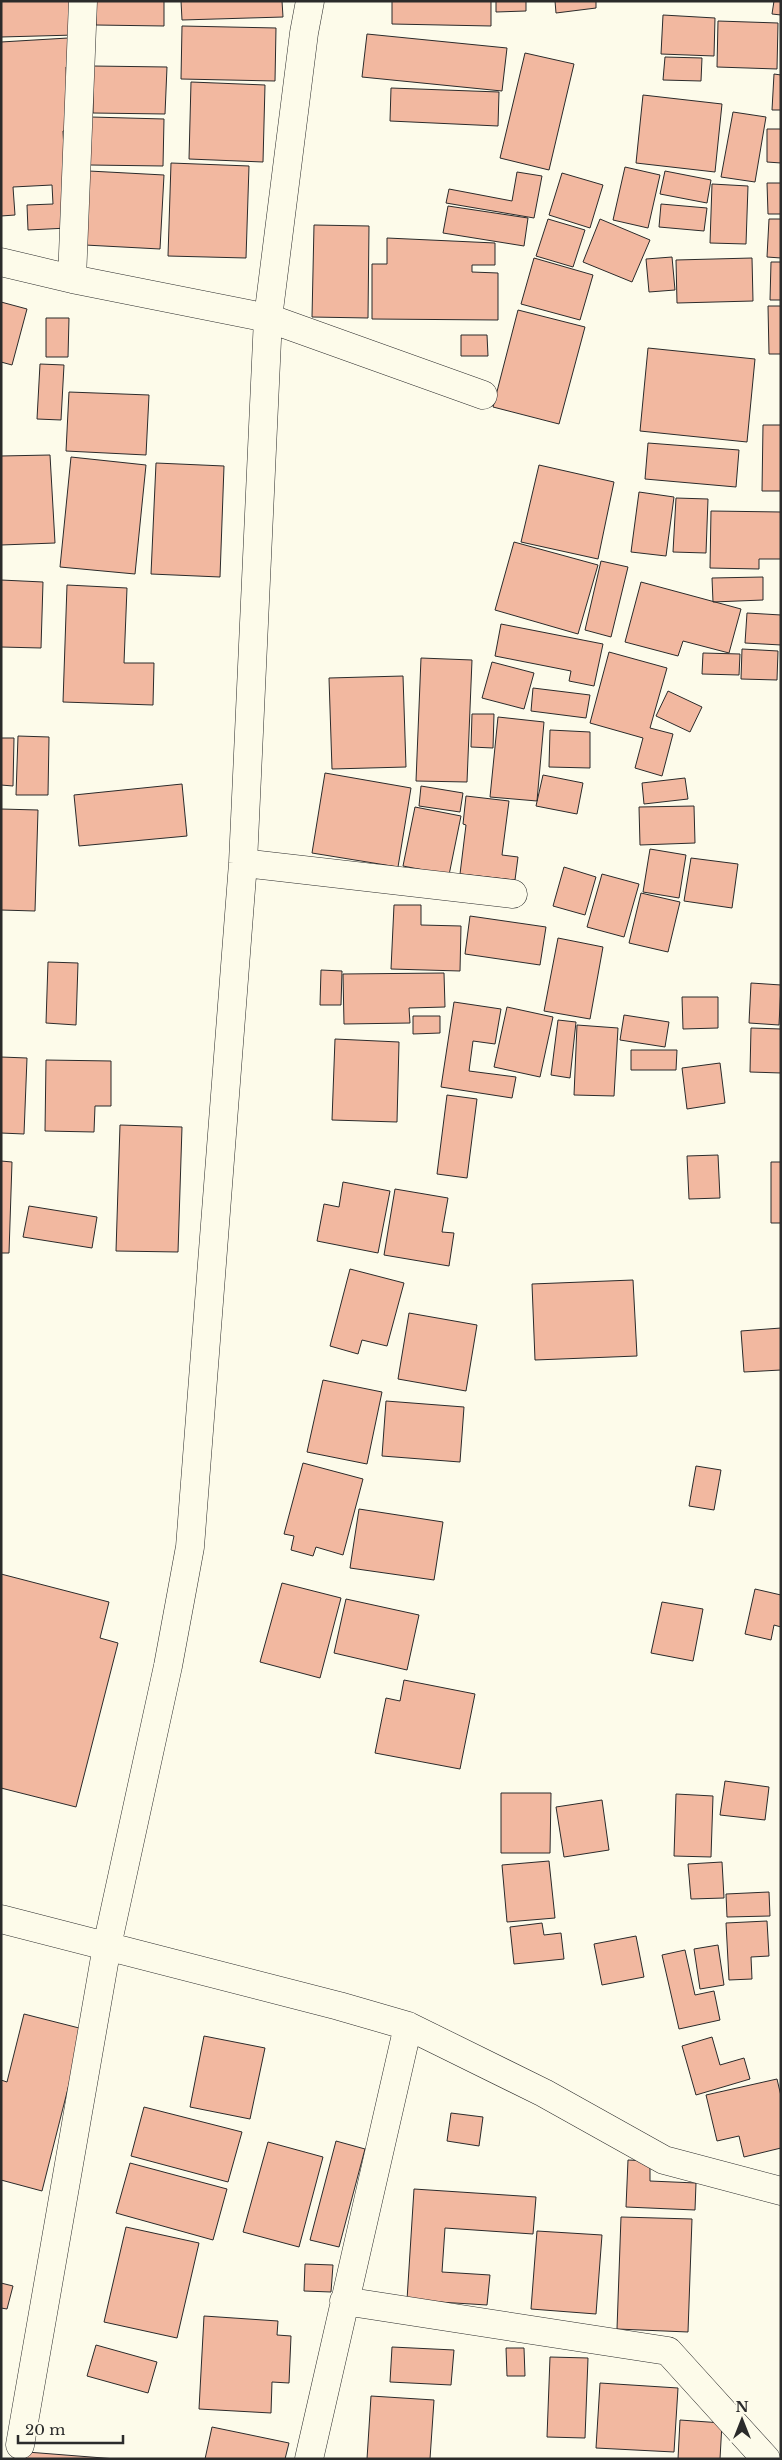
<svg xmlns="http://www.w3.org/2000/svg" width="782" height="2460" font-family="'Libre Baskerville',serif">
<rect width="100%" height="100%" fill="#fdfbea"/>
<path fill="#f2b8a0" stroke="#2b2b2b" d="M1,1H74L75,35L1,37Z
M96,1H164V26L96,25Z
M181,1H282L283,17L182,20Z
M392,1H491V26L392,24Z
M496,1H526V11L496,12Z
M555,1H596V8L556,13Z
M774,1H781V15L772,14Z
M663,15L715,18L714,56L661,54Z
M718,21L778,23L777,69L717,67Z
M182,26L276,28L275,81L181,79Z
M367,34L507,48L502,91L362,77Z
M68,38L70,67H66L69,130L63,131L68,228L28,230L27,205L53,204L52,185L13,187L15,215L1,216V42Z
M525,53L574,64L549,170L500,158Z
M665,57L702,58L701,81L663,80Z
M93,66L167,67L165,114L93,113Z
M774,74L781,75V110H772Z
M191,82L265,85L263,162L189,159Z
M391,88L499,92L498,126L390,121Z
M643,95L722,104L715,172L636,163Z
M733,112L766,117L755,182L721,177Z
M91,117L164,119L163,166L90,165Z
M767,129H781V163L767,162Z
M171,163L249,166L246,258L168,256Z
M625,167L660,175L648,228L613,220Z
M89,171L164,175L160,249L85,245Z
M665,171L711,180L707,203L660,194Z
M517,172L542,176L534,218L446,203L449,189L512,201Z
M562,173L603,185L590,228L549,215Z
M767,183H781V214H768Z
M712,184L748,186L746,244L710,243Z
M661,204L707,208L704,231L659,227Z
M448,206L528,218L524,246L443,233Z
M548,219L585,230L573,267L536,256Z
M600,219L650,240L632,282L583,262Z
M769,219H781V258L767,257Z
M314,225L369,226L368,318L312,317Z
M387,238L495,243V265H472V272L498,273V320L372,319V264H387Z
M672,257L675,290L649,292L646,259Z
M534,258L593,275L580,320L521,304Z
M752,258L753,301L677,303L676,260Z
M771,262H781V300H770Z
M1,302L27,309L12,365L1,362Z
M768,306H781V354H769Z
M518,310L585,327L559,424L493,407Z
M46,318H69L68,357H46Z
M461,335H487L488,356H461Z
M648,348L755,359L747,442L640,431Z
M40,364L64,365L61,420L37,419Z
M69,392L149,395L146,455L66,451Z
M763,425H781V491H762Z
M648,443L739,450L736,487L645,479Z
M50,455L55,543L1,545V456Z
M71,457L146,465L135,574L60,567Z
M156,463L224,466L220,577L151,574Z
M539,465L614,482L598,559L521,542Z
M639,492L674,497L666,556L631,552Z
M676,498L708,499L706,553L673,552Z
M711,511L781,512V559H759V569L710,568Z
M514,542L598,565L578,634L495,610Z
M601,561L628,567L611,637L585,630Z
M763,577V600L713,602L712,578Z
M1,580L43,582L41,648L1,647Z
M641,582L741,609L729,653L683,641L678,656L625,642Z
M67,585L127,588L124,663H154L153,705L63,702Z
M747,613L781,615V645L745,643Z
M501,624L603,644L594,686L569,681L571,671L495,656Z
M742,649L778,651L777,680L741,679Z
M609,652L667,668L650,728L673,734L662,776L635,768L643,738L590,723Z
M703,653L740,654L739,675L702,674Z
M421,658L472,660L467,782L416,781Z
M492,662L534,673L524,709L482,698Z
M403,676L406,767L332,769L329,678Z
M533,688L590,695L586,718L531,711Z
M668,691L702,707L690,732L656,716Z
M472,714H494L493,748L471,747Z
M498,717L544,722L537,801L490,797Z
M550,730L590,732V768L549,767Z
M18,736L49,737L48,795H16Z
M1,738H14L13,786L1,785Z
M325,773L411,788L398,867L312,853Z
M543,775L583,783L577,814L536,806Z
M685,778L688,799L644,804L642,783Z
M182,784L187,836L79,846L74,795Z
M421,786L463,793L460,812L419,806Z
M466,796L509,801L502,855L518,857L515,880L460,874L466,825L463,824Z
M694,806L695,843L640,845L639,807Z
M415,807L461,816L449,875L403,866Z
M1,809L38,810L35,911L1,910Z
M650,849L686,855L679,898L643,892Z
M691,858L738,864L732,908L684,901Z
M564,867L596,877L585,915L553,906Z
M602,874L639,884L624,937L587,927Z
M641,893L680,902L668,952L629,943Z
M394,905H421V925L461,926L460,971L391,969Z
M470,916L546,927L540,965L465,954Z
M558,938L603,947L590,1019L544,1011Z
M48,962L78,963L76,1025L46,1023Z
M321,970L342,971L341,1005H320Z
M444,973L445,1007L409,1008L410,1023L344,1024L343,974Z
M751,983L781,985L779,1025L749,1023Z
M682,997H718V1028L683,1029Z
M454,1002L501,1009L495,1044L473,1041L469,1071L516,1077L512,1098L441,1087Z
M507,1007L553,1017L540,1077L494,1067Z
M624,1015L669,1022L665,1047L620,1040Z
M413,1016H440V1033L413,1034Z
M558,1020L576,1022L570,1078L551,1075Z
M577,1025L618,1028L614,1096L574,1095Z
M751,1028L781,1029V1073L750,1072Z
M335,1039L399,1042L397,1122L332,1120Z
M631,1050H677L676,1070H631Z
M1,1057L27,1058L24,1134L1,1133Z
M46,1060L111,1061V1106H95L94,1132L45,1131Z
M720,1063L725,1103L687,1109L682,1068Z
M447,1095L477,1099L467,1178L437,1174Z
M120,1125L182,1127L178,1252L116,1251Z
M718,1155L720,1198L689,1199L687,1156Z
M1,1161L12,1162L9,1253H1Z
M771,1162H781V1223H771Z
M343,1182L390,1191L378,1253L317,1241L324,1204L339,1207Z
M395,1189L448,1198L442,1232L454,1233L449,1266L384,1255Z
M29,1206L97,1217L92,1248L23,1237Z
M350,1269L404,1283L387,1346L362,1340L358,1354L330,1346Z
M633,1280L637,1356L535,1360L532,1284Z
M409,1313L477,1325L466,1391L398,1379Z
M781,1328V1370L744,1372L741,1331Z
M323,1380L382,1392L367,1464L307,1452Z
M386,1401L464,1407L460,1462L382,1456Z
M303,1463L363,1479L343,1555L316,1547L313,1556L291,1550L294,1536L284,1534Z
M696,1466L721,1470L714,1510L689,1506Z
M359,1509L443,1522L434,1580L350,1568Z
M1,1574L109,1602L100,1638L118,1643L76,1807L1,1788Z
M282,1583L341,1598L320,1678L260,1662Z
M755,1589L781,1595V1627L774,1625L771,1640L745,1634Z
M346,1599L419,1615L407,1670L334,1653Z
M662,1602L703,1609L693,1661L651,1653Z
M404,1680L475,1694L460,1769L375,1753L386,1698L400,1701Z
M725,1781L769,1787L765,1820L720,1815Z
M501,1793H551L550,1853H501Z
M676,1794L713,1796L711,1857L674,1856Z
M602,1800L609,1850L564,1857L556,1807Z
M549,1861L555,1918L507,1922L502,1865Z
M722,1862L724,1898L691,1899L688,1864Z
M769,1892L770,1916L727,1917L726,1894Z
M767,1921L769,1956L751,1957L752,1979L729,1980L726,1923Z
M542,1923L544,1935L561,1933L564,1959L514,1964L510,1927Z
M636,1936L644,1977L602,1985L594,1944Z
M718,1945L724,1985L700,1989L694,1949Z
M685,1950L695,1995L714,1991L720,2020L679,2029L662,1955Z
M24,2014L83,2029L42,2191L1,2180V2080L7,2082Z
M204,2036L265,2048L250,2119L190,2107Z
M712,2037L720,2065L744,2058L750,2079L696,2095L682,2046Z
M777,2079L781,2096V2148L744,2157L739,2136L717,2141L706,2095Z
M144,2107L242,2132L228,2182L131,2156Z
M451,2113L483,2117L479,2146L447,2141Z
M336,2141L365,2149L339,2247L310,2240Z
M268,2142L323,2157L299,2247L243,2232Z
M628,2160L650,2161V2181L696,2183L695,2210L626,2207Z
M130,2163L227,2189L213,2240L116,2213Z
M414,2189L536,2197L533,2234L445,2228L442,2272L490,2275L487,2305L407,2300Z
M621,2217L692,2219L688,2332L617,2329Z
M126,2227L199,2243L177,2338L104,2322Z
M537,2231L602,2235L596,2314L531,2309Z
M305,2264L333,2265L331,2292L304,2291Z
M1,2283L13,2286L7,2309L1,2308Z
M204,2316L278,2321L277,2335L291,2336L289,2383L272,2382L271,2413L199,2409Z
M96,2345L157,2362L148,2393L87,2376Z
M392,2347L454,2350L451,2385L390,2382Z
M506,2348H524L525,2376H507Z
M550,2357L588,2358L585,2438L547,2437Z
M600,2383L678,2388L674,2452L596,2448Z
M371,2396L434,2400L430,2459H367Z
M680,2420L722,2423L720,2459H678Z
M212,2427L289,2443L285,2459H205Z
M27,2452L116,2459H26Z"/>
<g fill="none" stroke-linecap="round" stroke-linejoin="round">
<defs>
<path id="street" d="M1,262L72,279L268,318L483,395
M72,279L83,1
M243,863L513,894
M1,1919L339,2006L408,2026L544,2093L664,2160L781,2191
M344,2301L668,2351L766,2459
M20,2445L107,1946L168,1666L190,1547L243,863L268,318L304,33L310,1
M309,2459L408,2026"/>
</defs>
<use href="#street" stroke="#2b2b2b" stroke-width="29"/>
<use href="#street" stroke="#fdfbea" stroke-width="28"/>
</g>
<rect width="782" height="2460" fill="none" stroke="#2b2b2b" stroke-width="5"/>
<g transform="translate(742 2420)" stroke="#fdfbea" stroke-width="4" paint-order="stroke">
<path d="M0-4L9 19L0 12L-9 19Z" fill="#2b2b2b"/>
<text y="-8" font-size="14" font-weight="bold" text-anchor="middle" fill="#2b2b2b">N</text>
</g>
<path d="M18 2435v8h105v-8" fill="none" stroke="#2b2b2b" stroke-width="2.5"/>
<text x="25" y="2435" font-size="15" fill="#2b2b2b" stroke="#fdfbea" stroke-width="4" paint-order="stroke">20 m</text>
</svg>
